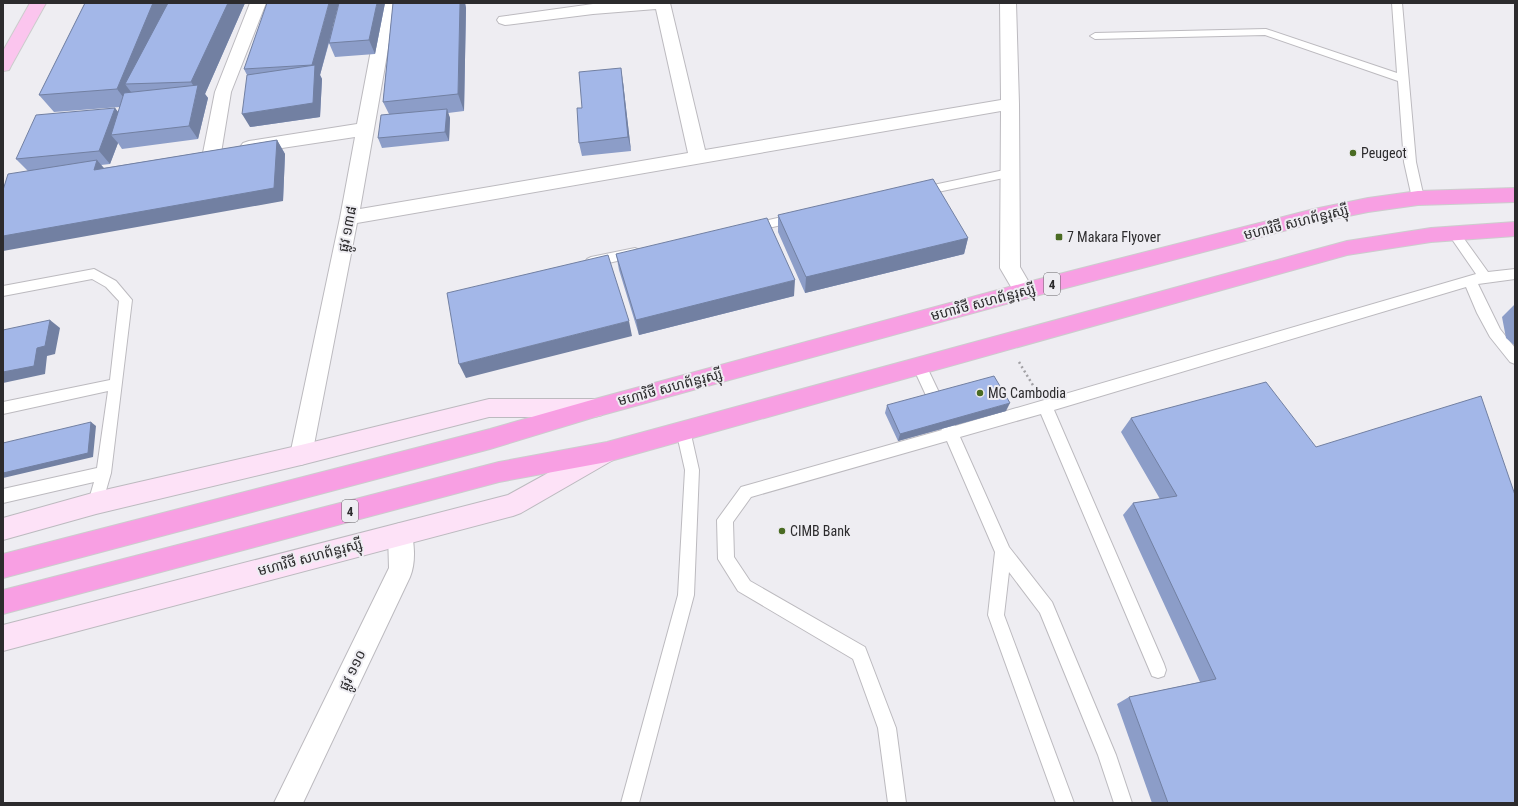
<svg xmlns="http://www.w3.org/2000/svg" width="1518" height="806" font-family="'Roboto Condensed','Noto Sans Khmer',sans-serif">
<rect width="100%" height="100%" fill="#eeedf2"/>
<g fill="none" stroke-linecap="round" stroke-linejoin="round">
<defs>
<path id="lane" d="M1392,3H1402L1416,162L1424,198L1422,201L1418,202L1414,201L1412,198L1404,162L1398,81L1265,35L1095,39L1090,36L1095,33L1266,29L1397,73Z
M1009,169L1013,170L1015,173L1013,176L919,196L915,195L913,192L915,189L919,188Z
M795,214L799,215L801,218L799,221L751,232L747,231L745,228L747,225L751,224Z
M1453,227L1457,229L1488,272L1515,269V279L1478,284L1500,329L1515,348V364L1510,362L1490,337L1477,313L1466,287L1054,410L1164,664L1166,670L1164,676L1158,678L1152,676L1041,414L960,437L1009,547L1052,602L1116,755L1132,803H1114L1098,755L1040,613L1009,572L1004,615L1074,803H1056L988,615L995,552L947,441L751,497L733,522L734,557L750,581L865,647L896,728L906,803H888L878,728L853,659L738,591L718,559L717,520L741,487L942,430L912,365L914,361L919,359L924,361L955,426L1476,274L1447,232L1449,229Z
M635,248L639,250L641,253L639,256L591,267L587,265L585,262L587,259L591,257Z
M94,269L116,281L132,300L111,473L101,508L96,510L91,508L88,503L94,482L3,503V489L97,468L108,391L3,414V402L110,380L119,301L106,287L92,279L3,296V286Z
M683,424L688,426L690,430L699,470L694,595L639,803H621L678,595L685,470L676,430L678,426Z"/>
<path id="street" d="M250,3H266L231,92L221,153L218,157L212,159L206,157L203,153L215,92Z
M380,3H396L360,209L688,153L656,9L593,14L505,25L499,23L497,20L499,17L593,4L670,3L705,150L1001,100L1000,3H1016L1019,104L1020,267L1034,291L1031,297L1024,299L1017,297L1000,268L1001,111L357,223L312,455L309,462L301,465L293,462L290,455L340,218L355,137L249,153L243,151L240,147L243,143L249,141L357,124Z
M400,523L409,526C415,540 416,563 410,577L303,803H274L389,568L388,534L391,526Z"/>
<path id="secondary" d="M489,399H594L602,401L605,408L602,415L594,417H489L301,465L96,514L3,540V518L96,492L301,445Z
M605,443L613,446L616,453L613,460L521,513L513,516L3,651V625L508,495L597,446Z"/>
<path id="primary" d="M30,3H46L11,66L9,70L3,71V51Z"/>
<path id="highway" d="M1515,188V202L1418,205L1368,212L1314,223L1024,299L595,417L490,449L3,578V554L490,429L595,399L1024,283L1314,209L1368,198L1418,191Z
M1515,222V236L1431,242L1347,255L607,462L499,482L3,614V590L499,462L607,442L1347,241L1431,228Z"/>
</defs>
<use href="#lane" stroke="#bcbabf" stroke-width="2"/>
<use href="#street" stroke="#bcbabf" stroke-width="2"/>
<use href="#secondary" stroke="#bcbabf" stroke-width="2"/>
<use href="#primary" stroke="#cccccd" stroke-width="2"/>
<use href="#highway" stroke="#cccccd" stroke-width="2"/>
<path stroke="#a1a0a4" stroke-width="2.5" stroke-dasharray="2 3" stroke-linecap="butt" d="M1019,362L1034,387"/>
<use href="#lane" fill="#fff" fill-rule="evenodd"/>
<use href="#street" fill="#fff" fill-rule="evenodd"/>
<use href="#secondary" fill="#fde2f7" fill-rule="evenodd"/>
<use href="#primary" fill="#fbc5ee" fill-rule="evenodd"/>
<use href="#highway" fill="#f89fe3" fill-rule="evenodd"/>
</g>
<path fill="#8c9dc8" d="M85,3H245L205,94L208,98L198,139L122,149L118,143L110,164L101,165L104,168L277,140L285,154L283,201L28,171L16,159L115,108L118,112L120,107L54,112L39,95Z
M385,3L375,54L335,57L329,43L320,75L322,79L320,117L250,127L247,75L244,69Z
M393,3H465L466,8L464,111L448,113L450,118L449,141L382,148L378,138L389,114L383,102Z
M623,82L631,151L582,156L579,143L582,108Z
M778,215L968,238L964,254L805,293L778,232Z
M616,254L794,296L639,335L619,270Z
M1515,304V346L1506,338L1502,317Z
M887,405L1006,411L898,441L885,413Z
M1131,418L1515,803H1152L1117,704L1129,697L1200,682L1123,515L1133,503L1160,499L1121,432Z"/>
<path fill="#7280a2" d="M153,3H171L125,84L134,96L130,106L117,89Z
M228,3H245L205,94L208,98L198,139L189,126L197,91L191,82Z
M329,3H339L320,75L322,79L320,117L250,127L242,114L315,70L312,65Z
M377,3H385L375,54L369,40Z
M460,3H465L466,8L464,111L458,94Z
M621,68L623,82L631,151L628,137Z
M115,108L125,121L111,135L118,143L110,164L99,151Z
M447,109L450,118L449,141L445,132Z
M277,140L285,154L283,201L3,251V236Z
M97,160L108,173L94,170Z
M968,238L964,254L805,293L806,277Z
M795,280L794,296L639,335L636,320Z
M50,320L60,328L55,354L47,356L45,374L3,383V372L37,348Z
M629,321L632,336L466,378L459,364Z
M1010,403L1006,411L898,441L900,434Z
M91,422L96,426L93,457L3,478V473Z"/>
<path fill="#a3b7e8" stroke="#7280a2" d="M85,3H153L117,89L39,95Z
M168,3H228L191,82L125,84Z
M267,3H329L312,65L244,69Z
M339,3H377L369,40L329,43Z
M393,3H460L458,94L383,102Z
M315,65L313,103L242,114L247,75Z
M621,68L628,137L579,143L577,108H582L579,72Z
M198,85L189,126L111,135L124,93Z
M115,108L99,151L16,159L36,115Z
M447,109L445,132L378,138L381,115Z
M277,140L274,188L3,236V190L8,174L97,160L94,170Z
M933,179L968,238L806,277L778,215Z
M767,218L795,280L636,320L616,254Z
M608,255L629,321L459,364L447,293Z
M50,320L45,346L37,348L34,366L3,372V330Z
M994,376L1010,403L900,434L887,405Z
M1266,382L1316,447L1481,396L1515,495V803H1168L1129,697L1216,679L1133,503L1177,496L1131,418Z
M91,422L88,453L3,473V443Z"/>
<g fill="#4a6b23" stroke="#eeedf2" stroke-width="1.5">
<circle cx="1353" cy="153" r="4"/>
<rect x="1055" y="233" width="8" height="8" rx="2"/>
<circle cx="980" cy="393" r="4"/>
<circle cx="782" cy="531" r="4"/>
</g>
<g text-anchor="middle" dominant-baseline="central" stroke-width="4" stroke-linejoin="round" paint-order="stroke">
<g fill="#eeedf2" stroke="#666568" stroke-width="1">
<rect x="1044" y="273" width="16" height="22" rx="3"/>
<rect x="342" y="500" width="16" height="22" rx="3"/>
</g>
<g font-size="13" font-weight="bold" fill="#2c2b2d">
<text x="1052" y="284">4</text>
<text x="350" y="511">4</text>
</g>
<g font-size="14" fill="#2c2b2d" stroke="#eeedf2" text-anchor="start">
<text x="1361" y="153">Peugeot</text>
<text x="1067" y="237">7 Makara Flyover</text>
<text x="988" y="393">MG Cambodia</text>
<text x="790" y="531">CIMB Bank</text>
</g>
<g font-size="14" fill="#2c2b2d" stroke="#eeedf2">
<text transform="translate(1296 222) rotate(-14)">មហាវិថី សហព័ន្ធរុស្ស៊ី</text>
<text transform="translate(347 229) rotate(-79)">ផ្លូវ ១៣៨</text>
<text transform="translate(983 302) rotate(-15)">មហាវិថី សហព័ន្ធរុស្ស៊ី</text>
<text transform="translate(670 387) rotate(-15)">មហាវិថី សហព័ន្ធរុស្ស៊ី</text>
<text transform="translate(310 557) rotate(-15)">មហាវិថី សហព័ន្ធរុស្ស៊ី</text>
<text transform="translate(352 670) rotate(-64)">ផ្លូវ ១១០</text>
</g>
</g>
<rect width="1518" height="806" fill="none" stroke="#2c2b2d" stroke-width="8"/>
</svg>
